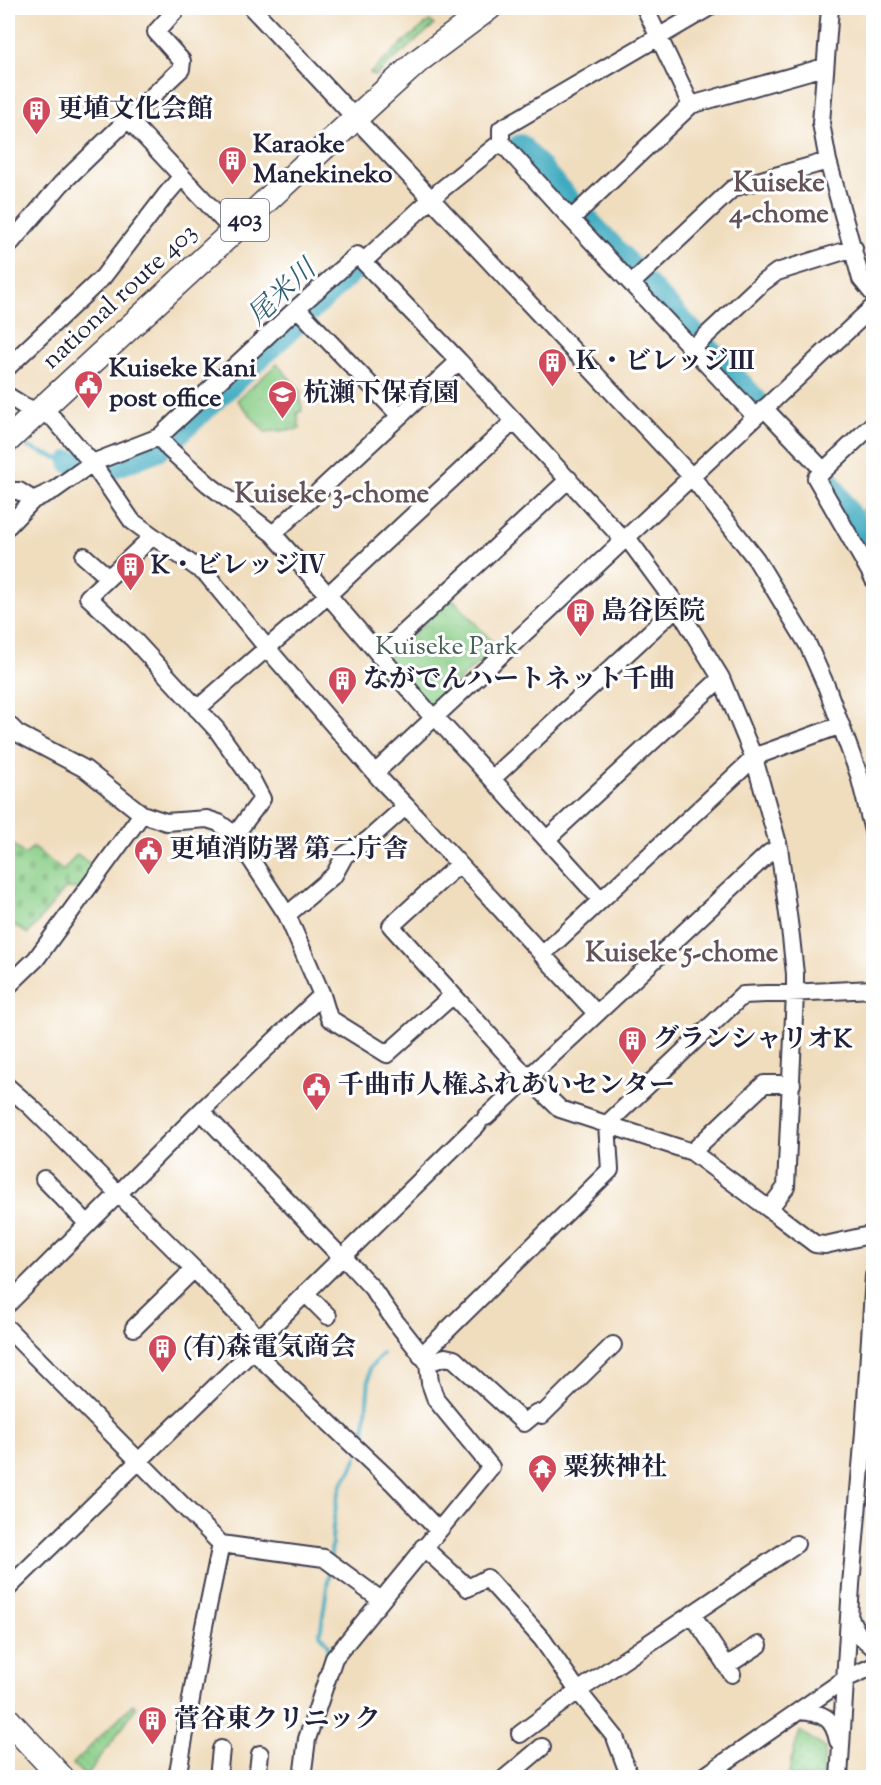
<svg xmlns="http://www.w3.org/2000/svg" width="881" height="1785" font-family="'Sorts Mill Goudy','Noto Serif JP',serif">
<defs>
<pattern id="grass-dots" width="8" height="8" patternUnits="userSpaceOnUse" patternTransform="scale(1.5)"><rect width="8" height="8" fill="#8bcf88"/><path d="M2 2h.1M6 6h.1" fill="none" stroke="#78b176" stroke-width="1.8" stroke-linecap="round"/></pattern>
<pattern id="cemetery-stones" width="16" height="16" patternUnits="userSpaceOnUse" patternTransform="scale(1.5)"><rect width="16" height="16" fill="#8bcf88"/><path d="M2 7V4a2 2 0 0 1 4 0v3zM10 15v-3a2 2 0 0 1 4 0v3z" fill="#78b176"/></pattern>
<pattern id="park-crowns" width="20" height="18" patternUnits="userSpaceOnUse" patternTransform="scale(1.5)"><rect width="20" height="18" fill="#8bcf88"/><path d="M2 6a3 3 0 1 1 6 0M12 15a3 3 0 1 1 6 0" fill="none" stroke="#78b176"/></pattern>
</defs>
<rect width="100%" height="100%" fill="#fff"/>
<filter id="ink" filterUnits="userSpaceOnUse"><feTurbulence type="fractalNoise" baseFrequency=".0167" numOctaves="2"/><feDisplacementMap in="SourceGraphic" scale="12" xChannelSelector="R" yChannelSelector="G"/><feConvolveMatrix kernelMatrix="1 2 1 2 8 2 1 2 1" color-interpolation-filters="sRGB"/></filter>
<filter id="wash" filterUnits="userSpaceOnUse"><feTurbulence type="fractalNoise" baseFrequency=".008" numOctaves="4" result="noise"/><feDisplacementMap in="SourceGraphic" scale="24" xChannelSelector="R" yChannelSelector="G"/><feGaussianBlur stdDeviation="1.35" result="paint"/><feColorMatrix in="noise" values="0 0 0 0 0 0 0 0 0 0 0 0 0 0 0 0 0 1.4 0 .05"/><feComposite in="paint" operator="in"/></filter>
<g filter="url(#wash)">
<rect width="100%" height="100%" fill="#f0ddbe"/>
<path fill="url(#grass-dots)" stroke="#567862" stroke-width="1.5" d="M430,21L434,25L375,76L370,73L407,39Z
M133,1704L136,1708L86,1777L73,1764Z
M800,1731L825,1748L823,1777H789L791,1761Z"/>
<path fill="url(#cemetery-stones)" stroke="#567862" stroke-width="1.5" d="M8,840L25,855L33,847L63,871L77,854L97,869L82,889L66,888L28,934L8,921Z"/>
<path fill="url(#park-crowns)" stroke="#567862" stroke-width="1.5" d="M277,364L300,390L302,411L297,413L300,429L265,432L237,400Z
M873,501V545L856,517Z
M452,598L496,646L430,708L387,658Z"/>
<g fill="none" stroke-linecap="round" stroke-linejoin="round">
<path stroke="#41abc0" stroke-width="4" d="M28,447L48,455L71,462
M8,1317L15,1325
M363,1448L370,1368L382,1354
M331,1555L333,1526L337,1500L341,1485L351,1471L357,1457
M327,1656L329,1645L320,1634C324,1612 326,1590 330,1569
M298,1744L303,1721L312,1700"/>
<path stroke="#41abc0" stroke-width="24" d="M520,146L571,203
M585,218L631,267
M646,284L694,334
M708,349L756,401
M71,462L77,463
M107,469L158,449L172,439L356,267
M827,479L874,556"/>
</g>
</g>
<g filter="url(#ink)">
<g fill="none" stroke-linecap="round" stroke-linejoin="round">
<defs>
<path id="minor" d="M173,8L176,10L156,32L182,61L181,69L128,119L233,231
M252,8L692,477L756,559L808,645L827,688L859,775L874,835
M645,8L691,105
M708,8L501,129V142L571,219L755,416
M830,8L821,123L828,161L861,279L874,295
M571,219L691,105L824,67
M8,246L61,184L128,119
M364,261L441,190L501,142
M632,283L732,189L740,186L828,161
M297,308L400,416
M693,348L762,283L777,272L854,248
M8,367L103,277L165,196L182,176
M8,396L24,406L53,418L92,463L132,521L207,575L267,648L380,779L406,806L368,840L345,855L334,875L287,915
M764,408L823,470
M874,423L816,478L870,572L874,580
M159,437L169,449L208,484L273,534L328,595L429,713L440,722L492,779L601,900
M8,491H19L33,500
M8,526L33,500L54,490L92,463L159,437L297,308L357,255L459,361L619,535L631,543L673,600L721,678L754,758L779,847L791,937L795,974V994L786,1187L769,1209L815,1244L825,1245L874,1234
M273,534L459,361
M153,536L88,597L134,640L217,730L251,778L262,799L235,835
M84,556L108,577
M379,656L569,479
M197,709L328,595L514,421
M8,724L17,733L85,769L142,814L166,822L207,819L219,823L235,835L287,915L322,995L201,1111L8,1304
M375,773L874,306
M492,779L677,607
M406,806L596,1013
M547,839L721,678
M542,955L754,758L759,755L841,725
M8,986L36,959L142,814
M322,995L329,1018L387,1054L453,995L391,926L459,864
M453,995L528,1078L560,1109L692,1152L769,1209
M8,1087L31,1107L194,1269L243,1320L255,1336L252,1350L245,1358L8,1588
M201,1111L342,1258L347,1261L372,1288L395,1321L428,1363L430,1383L436,1400L491,1467L334,1658L307,1739L302,1778
M486,1117L769,853L779,847
M692,1152L764,1084H792
M44,1179L88,1224
M305,1293L328,1316
M134,1328L194,1269
M8,1329L221,1544L324,1558L381,1600
M255,1336L266,1332L478,1124
M252,1350L393,1483L438,1530
M421,1356L610,1170L607,1124L743,995L874,989
M428,1363L445,1357L454,1359L524,1423L536,1413L542,1415L613,1345
M423,1547L468,1588L487,1578L542,1639L578,1691L615,1737L630,1778
M692,1614L732,1674
M850,1618L858,1634L874,1648
M726,1666L759,1645
M799,1711C822,1713 833,1716 838,1741
M520,1734L578,1691L796,1544
M177,1778L204,1626L221,1544
M218,1778L221,1749
M257,1778L260,1754
M505,1778L542,1747
M702,1778L845,1679L874,1666
M839,1778L851,1585L864,1432L874,1276"/>
<path id="highway" d="M8,440L374,101L418,61L489,8
M8,1720L62,1778"/>
</defs>
<use href="#minor" stroke="#413e4f" stroke-width="20"/>
<use href="#highway" stroke="#413e4f" stroke-width="27"/>
<use href="#minor" stroke="#fff" stroke-width="16"/>
<use href="#highway" stroke="#fff" stroke-width="24"/>
</g>
</g>
<defs>
<symbol id="building-pin" viewBox="-11 -11 22 30"><path d="M0 17L-7.5 6A9.5 9.5 0 1 1 7.5 6Z" fill="#d1495b" stroke="#fff"/><path d="M-4-6H4V6H1V3H-1V6H-4ZM-2.5-4.3h1.7v1.8h-1.7ZM.8-4.3h1.7v1.8H.8ZM-2.5-1h1.7V.8h-1.7ZM.8-1h1.7V.8H.8Z" fill="#fff"/></symbol>
<symbol id="civic-pin" viewBox="-11 -11 22 30"><path d="M0 17L-7.5 6A9.5 9.5 0 1 1 7.5 6Z" fill="#d1495b" stroke="#fff"/><path d="M-.6-6.5H3V-4.5H.6V-3L4-1V1h2V6H-6V1h2V-1L-.6-3ZM-1.2 2.5V6h2.4V2.5Z" fill="#fff"/></symbol>
<symbol id="school-pin" viewBox="-11 -11 22 30"><path d="M0 17L-7.5 6A9.5 9.5 0 1 1 7.5 6Z" fill="#d1495b" stroke="#fff"/><path d="M0-5L7-2L0 1L-7-2ZM-4 1L0 2.5L4 1V4Q0 6-4 4Z" fill="#fff"/></symbol>
<symbol id="temple-pin" viewBox="-11 -11 22 30"><path d="M0 17L-7.5 6A9.5 9.5 0 1 1 7.5 6Z" fill="#d1495b" stroke="#fff"/><path d="M0-6L5-2H3V0L6.5 2.5H4V6H1.5V3h-3V6H-4V2.5H-6.5L-3 0V-2H-5Z" fill="#fff"/></symbol>
</defs>
<g fill-rule="evenodd">
<use href="#building-pin" x="20" y="94" width="33" height="45"/>
<use href="#building-pin" x="216" y="144" width="33" height="45"/>
<use href="#building-pin" x="536" y="346" width="33" height="45"/>
<use href="#civic-pin" x="72" y="368" width="33" height="45"/>
<use href="#school-pin" x="266" y="378" width="33" height="45"/>
<use href="#building-pin" x="114" y="550" width="33" height="45"/>
<use href="#building-pin" x="564" y="596" width="33" height="45"/>
<use href="#building-pin" x="326" y="664" width="33" height="45"/>
<use href="#civic-pin" x="132" y="834" width="33" height="45"/>
<use href="#building-pin" x="616" y="1024" width="33" height="45"/>
<use href="#civic-pin" x="300" y="1070" width="33" height="45"/>
<use href="#building-pin" x="146" y="1332" width="33" height="45"/>
<use href="#temple-pin" x="526" y="1452" width="33" height="45"/>
<use href="#building-pin" x="136" y="1704" width="33" height="45"/>
</g>
<g text-anchor="middle" dominant-baseline="central" stroke-width="6" stroke-linejoin="round" paint-order="stroke">
<rect fill="#fff" stroke="#646476" stroke-width="1.5" x="221" y="199" width="48" height="42" rx="4.5"/>
<g font-size="24" font-weight="bold" fill="#22223b">
<text x="245" y="220">403</text>
</g>
<g font-size="26" font-weight="bold" fill="#22223b" stroke="#fff" text-anchor="start">
<text x="57" y="110">更埴文化会館</text>
<text x="253" y="145">Karaoke<tspan x="253" dy="30">Manekineko</tspan></text>
<text x="573" y="362">Ｋ・ビレッジⅢ</text>
<text x="109" y="369">Kuiseke Kani<tspan x="109" dy="30">post office</tspan></text>
<text x="303" y="394">杭瀬下保育園</text>
<text x="151" y="566">K・ビレッジⅣ</text>
<text x="601" y="612">島谷医院</text>
<text x="363" y="680">ながでんハートネット千曲</text>
<text x="169" y="850">更埴消防署 第二庁舎</text>
<text x="653" y="1040">グランシャリオK</text>
<text x="338" y="1086">千曲市人権ふれあいセンター</text>
<text x="183" y="1348">(有)森電気商会</text>
<text x="563" y="1468">粟狹神社</text>
<text x="174" y="1720">菅谷東クリニック</text>
</g>
<g font-size="26" fill="#22223b" stroke="#fff">
<text transform="translate(120 297) rotate(-43)">national route 403</text>
</g>
<g font-size="26" fill="#475f56" stroke="#fff">
<text x="447" y="647">Kuiseke Park</text>
</g>
<g font-size="27" font-weight="bold" fill="#635359" stroke="#fff">
<text x="779" y="184">Kuiseke<tspan x="779" dy="31">4-chome</tspan></text>
<text x="332" y="495">Kuiseke 3-chome</text>
<text x="682" y="954">Kuiseke 5-chome</text>
</g>
<g font-size="27" font-style="italic" fill="#306077" stroke="#fff">
<text transform="translate(283 294) rotate(-43)">尾米川</text>
</g>
</g>
<rect width="881" height="1785" fill="none" stroke="#fff" stroke-width="30"/>
</svg>
